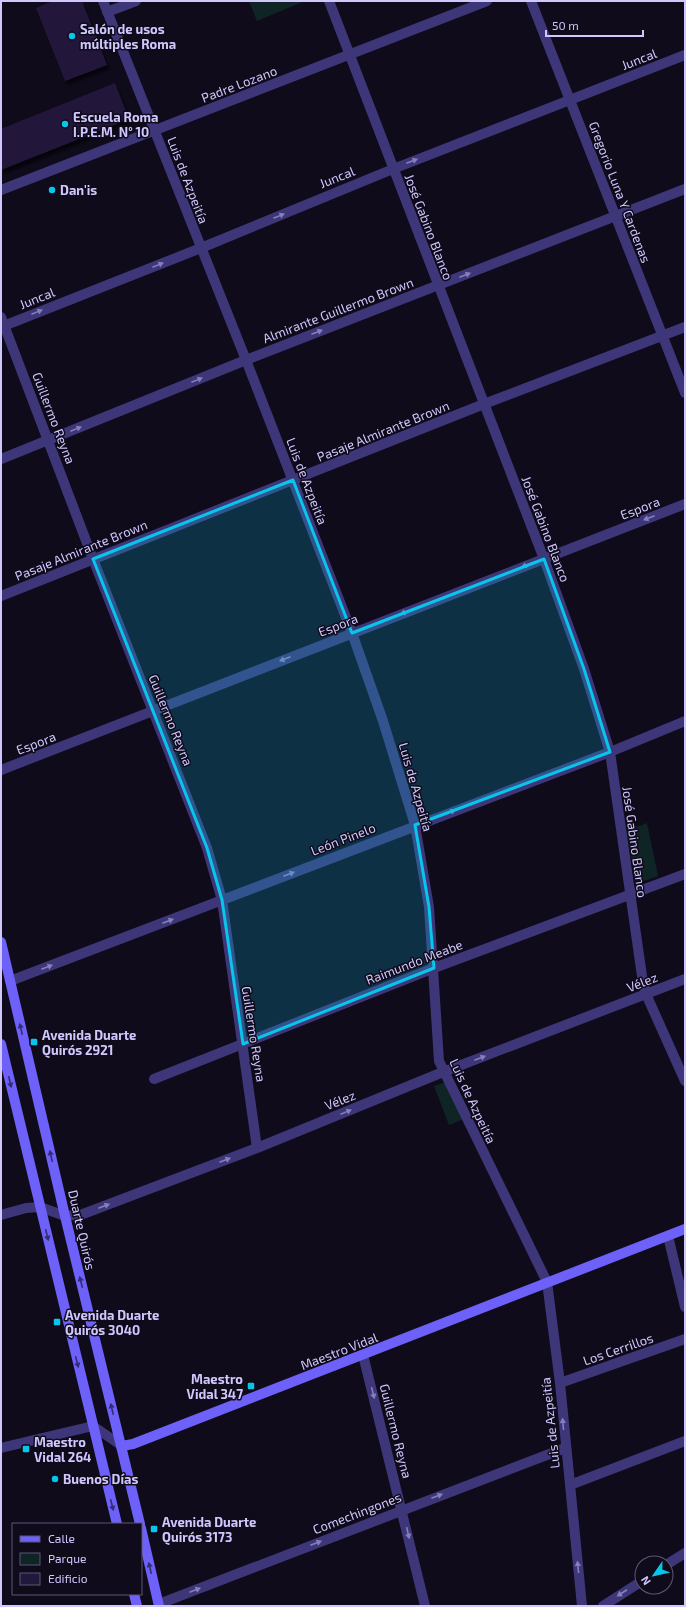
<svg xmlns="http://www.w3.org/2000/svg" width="686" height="1607" font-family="'Exo 2',sans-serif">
<defs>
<filter id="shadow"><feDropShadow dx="2.5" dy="4.5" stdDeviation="1" flood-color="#0009"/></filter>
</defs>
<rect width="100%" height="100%" fill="#0f0b1b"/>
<path fill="#0f2424" d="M249,1H305L257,21Z
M647,823L658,876L636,884L626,831Z
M446,1082L464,1119L449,1125L434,1086Z"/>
<path fill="#21183b" filter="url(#shadow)" d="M53,1H82L107,65L65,81L36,8Z
M115,83L129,119L1,170V129Z"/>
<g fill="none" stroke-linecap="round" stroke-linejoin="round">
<path stroke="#3d3779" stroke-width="10" d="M103,1L246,360L352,633L383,721L415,825L429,907L439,1061L547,1282L560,1383L582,1606
M329,1L544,559L584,669L610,752L642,976L646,994L685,1081
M531,1L685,393
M107,12L136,1
M1,190L487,1
M1,317L93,559L207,848L222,900L257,1148
M1,327L201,248L393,169L685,55
M1,596L484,404L685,327
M1,770L685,504
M10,981L610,752L685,721
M154,1079L434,968L685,874
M1,1215L26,1208L40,1207L65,1216L83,1214L257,1148L443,1072L685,979
M668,1236L685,1307
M363,1355L425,1606
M560,1383L685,1339
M1,1448L93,1426L122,1446
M570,1485L685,1441
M666,1565L685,1553
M159,1604L565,1448
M603,1606L642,1581"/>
<path stroke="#3d3779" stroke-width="10" d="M1,459L246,360L685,189"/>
<path stroke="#6d61fa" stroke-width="10" d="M1,942L65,1216L140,1524
M1,1044L117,1524
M122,1446L133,1444L685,1229
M141,1528L159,1606
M134,1594L137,1606"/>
</g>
<defs><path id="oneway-solid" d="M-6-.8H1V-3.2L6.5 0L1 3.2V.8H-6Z"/></defs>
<g fill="#867fbb">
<use href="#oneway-solid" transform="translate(412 161) rotate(-21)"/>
<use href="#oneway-solid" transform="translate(279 216) rotate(-22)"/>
<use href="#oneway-solid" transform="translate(158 265) rotate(-22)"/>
<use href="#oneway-solid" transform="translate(465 275) rotate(-21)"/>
<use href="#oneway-solid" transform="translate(37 312) rotate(-22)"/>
<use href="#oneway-solid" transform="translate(317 332) rotate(-21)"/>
<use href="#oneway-solid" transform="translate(197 380) rotate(-22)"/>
<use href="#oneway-solid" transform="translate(76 429) rotate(-22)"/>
<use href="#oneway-solid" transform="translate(649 518) rotate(159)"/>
<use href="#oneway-solid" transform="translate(527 565) rotate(159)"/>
<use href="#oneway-solid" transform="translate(406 612) rotate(159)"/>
<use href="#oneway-solid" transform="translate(285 659) rotate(159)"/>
<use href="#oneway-solid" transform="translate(450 812) rotate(-21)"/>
<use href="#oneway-solid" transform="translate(289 874) rotate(-21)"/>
<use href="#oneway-solid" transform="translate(168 921) rotate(-21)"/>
<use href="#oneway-solid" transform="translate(47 967) rotate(-21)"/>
<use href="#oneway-solid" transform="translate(480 1058) rotate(-21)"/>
<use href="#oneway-solid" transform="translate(346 1112) rotate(-22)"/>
<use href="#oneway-solid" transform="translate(225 1160) rotate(-21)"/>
<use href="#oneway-solid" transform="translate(104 1206) rotate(-21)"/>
<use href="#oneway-solid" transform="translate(373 1393) rotate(76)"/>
<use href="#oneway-solid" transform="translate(563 1424) rotate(-95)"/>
<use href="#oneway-solid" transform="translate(437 1496) rotate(-21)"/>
<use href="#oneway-solid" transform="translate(408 1533) rotate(77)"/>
<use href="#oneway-solid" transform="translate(316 1543) rotate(-21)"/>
<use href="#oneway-solid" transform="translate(578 1567) rotate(-96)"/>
<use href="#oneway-solid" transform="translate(195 1590) rotate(-21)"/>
<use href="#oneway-solid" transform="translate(622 1593) rotate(147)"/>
</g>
<g fill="#352d74">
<use href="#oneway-solid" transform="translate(21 1029) rotate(-103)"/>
<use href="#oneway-solid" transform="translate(10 1082) rotate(77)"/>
<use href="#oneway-solid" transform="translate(51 1156) rotate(-103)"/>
<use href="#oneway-solid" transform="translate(47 1235) rotate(76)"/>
<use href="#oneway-solid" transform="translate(81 1282) rotate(-104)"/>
<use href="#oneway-solid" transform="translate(77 1362) rotate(76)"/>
<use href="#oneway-solid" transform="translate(112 1409) rotate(-103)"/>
<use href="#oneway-solid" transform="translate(112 1505) rotate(76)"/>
<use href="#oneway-solid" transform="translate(150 1568) rotate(-103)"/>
</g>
<path fill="#07c6e9" fill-opacity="0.2" stroke="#07c6e9" stroke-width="3" stroke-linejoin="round" d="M293,480L352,633L544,559L584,669L610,752L415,825L429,907L434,968L243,1044L222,900L207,848L93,559Z"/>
<g fill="#07c6e9" stroke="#0f0b1b" stroke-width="1.5">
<circle cx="72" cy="36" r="4"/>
<circle cx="65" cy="124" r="4"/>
<circle cx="52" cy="190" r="4"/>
<rect x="30" y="1038" width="8" height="8" rx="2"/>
<rect x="53" y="1318" width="8" height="8" rx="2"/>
<rect x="247" y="1382" width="8" height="8" rx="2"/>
<rect x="22" y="1445" width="8" height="8" rx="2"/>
<circle cx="55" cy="1479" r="4"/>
<rect x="150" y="1525" width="8" height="8" rx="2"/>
</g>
<g text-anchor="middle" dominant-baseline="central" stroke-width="3" stroke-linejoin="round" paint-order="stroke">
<g font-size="13" font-weight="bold" fill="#d0c7fd" stroke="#0f0b1b" text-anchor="start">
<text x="80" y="29">Salón de usos<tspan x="80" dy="15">múltiples Roma</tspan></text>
<text x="73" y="117">Escuela Roma<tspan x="73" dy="15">I.P.E.M. N° 10</tspan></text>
<text x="60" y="190">Dan'is</text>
<text x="42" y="1035">Avenida Duarte<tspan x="42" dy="15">Quirós 2921</tspan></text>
<text x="65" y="1315">Avenida Duarte<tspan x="65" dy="15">Quirós 3040</tspan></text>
<text x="243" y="1379" text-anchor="end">Maestro<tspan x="243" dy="15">Vidal 347</tspan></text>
<text x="34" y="1442">Maestro<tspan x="34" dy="15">Vidal 264</tspan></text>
<text x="63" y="1479">Buenos Días</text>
<text x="162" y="1522">Avenida Duarte<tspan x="162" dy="15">Quirós 3173</tspan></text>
</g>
<g font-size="13" fill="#d0c7fd" stroke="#0f0b1b">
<text transform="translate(639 59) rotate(-21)">Juncal</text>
<text transform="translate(239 84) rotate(-21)">Padre Lozano</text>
<text transform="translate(337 177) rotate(-22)">Juncal</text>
<text transform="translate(188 180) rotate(69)">Luis de Azpeitía</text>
<text transform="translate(620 192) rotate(69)">Gregorio Luna Y Cardenas</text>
<text transform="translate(429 227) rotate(69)">José Gabino Blanco</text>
<text transform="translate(37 298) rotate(-22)">Juncal</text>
<text transform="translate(338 310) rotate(-21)">Almirante Guillermo Brown</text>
<text transform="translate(54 418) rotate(69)">Guillermo Reyna</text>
<text transform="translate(383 431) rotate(-22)">Pasaje Almirante Brown</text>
<text transform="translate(307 481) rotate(69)">Luis de Azpeitía</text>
<text transform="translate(640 508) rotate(-21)">Espora</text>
<text transform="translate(546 529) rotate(69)">José Gabino Blanco</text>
<text transform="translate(81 550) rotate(-22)">Pasaje Almirante Brown</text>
<text transform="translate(338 625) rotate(-21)">Espora</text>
<text transform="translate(171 720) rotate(68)">Guillermo Reyna</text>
<text transform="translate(36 743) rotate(-21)">Espora</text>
<text transform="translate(416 787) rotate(74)">Luis de Azpeitía</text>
<text transform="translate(343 839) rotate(-21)">León Pinelo</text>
<text transform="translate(635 842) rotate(82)">José Gabino Blanco</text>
<text transform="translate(414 962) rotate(-21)">Raimundo Meabe</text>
<text transform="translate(642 982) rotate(-21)">Vélez</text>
<text transform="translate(254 1034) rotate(81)">Guillermo Reyna</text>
<text transform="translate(340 1100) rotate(-22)">Vélez</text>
<text transform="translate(473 1101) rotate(65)">Luis de Azpeitía</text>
<text transform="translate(82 1230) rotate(77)">Duarte Quirós</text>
<text transform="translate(618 1349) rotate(-19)">Los Cerrillos</text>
<text transform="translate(339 1351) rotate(-21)">Maestro Vidal</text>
<text transform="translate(550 1423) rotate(-96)">Luis de Azpeitía</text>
<text transform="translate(396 1431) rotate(76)">Guillermo Reyna</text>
<text transform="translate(357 1513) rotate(-21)">Comechingones</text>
</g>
</g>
<rect width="686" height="1607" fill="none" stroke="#d0c7fd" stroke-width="4"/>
<rect x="12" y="1523" width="130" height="72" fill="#0f0b1b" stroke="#5c5675"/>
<rect x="20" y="1536" width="20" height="6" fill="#6d61fa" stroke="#5c5675"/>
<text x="48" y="1543" font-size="12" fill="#d0c7fd">Calle</text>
<rect x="20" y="1553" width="20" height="12" fill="#0f2424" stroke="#5c5675"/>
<text x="48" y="1563" font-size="12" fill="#d0c7fd">Parque</text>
<rect x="20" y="1573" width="20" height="12" fill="#21183b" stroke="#5c5675"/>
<text x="48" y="1583" font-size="12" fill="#d0c7fd">Edificio</text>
<g transform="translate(654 1575) rotate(236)"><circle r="19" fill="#0f0b1b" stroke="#5c5675"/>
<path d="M0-3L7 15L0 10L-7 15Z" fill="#07c6e9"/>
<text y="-6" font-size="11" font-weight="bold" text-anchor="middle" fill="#d0c7fd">N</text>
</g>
<path d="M546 30v6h97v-6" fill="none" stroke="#d0c7fd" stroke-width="2"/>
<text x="552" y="30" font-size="12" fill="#d0c7fd" stroke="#0f0b1b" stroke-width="3" paint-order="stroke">50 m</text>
</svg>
